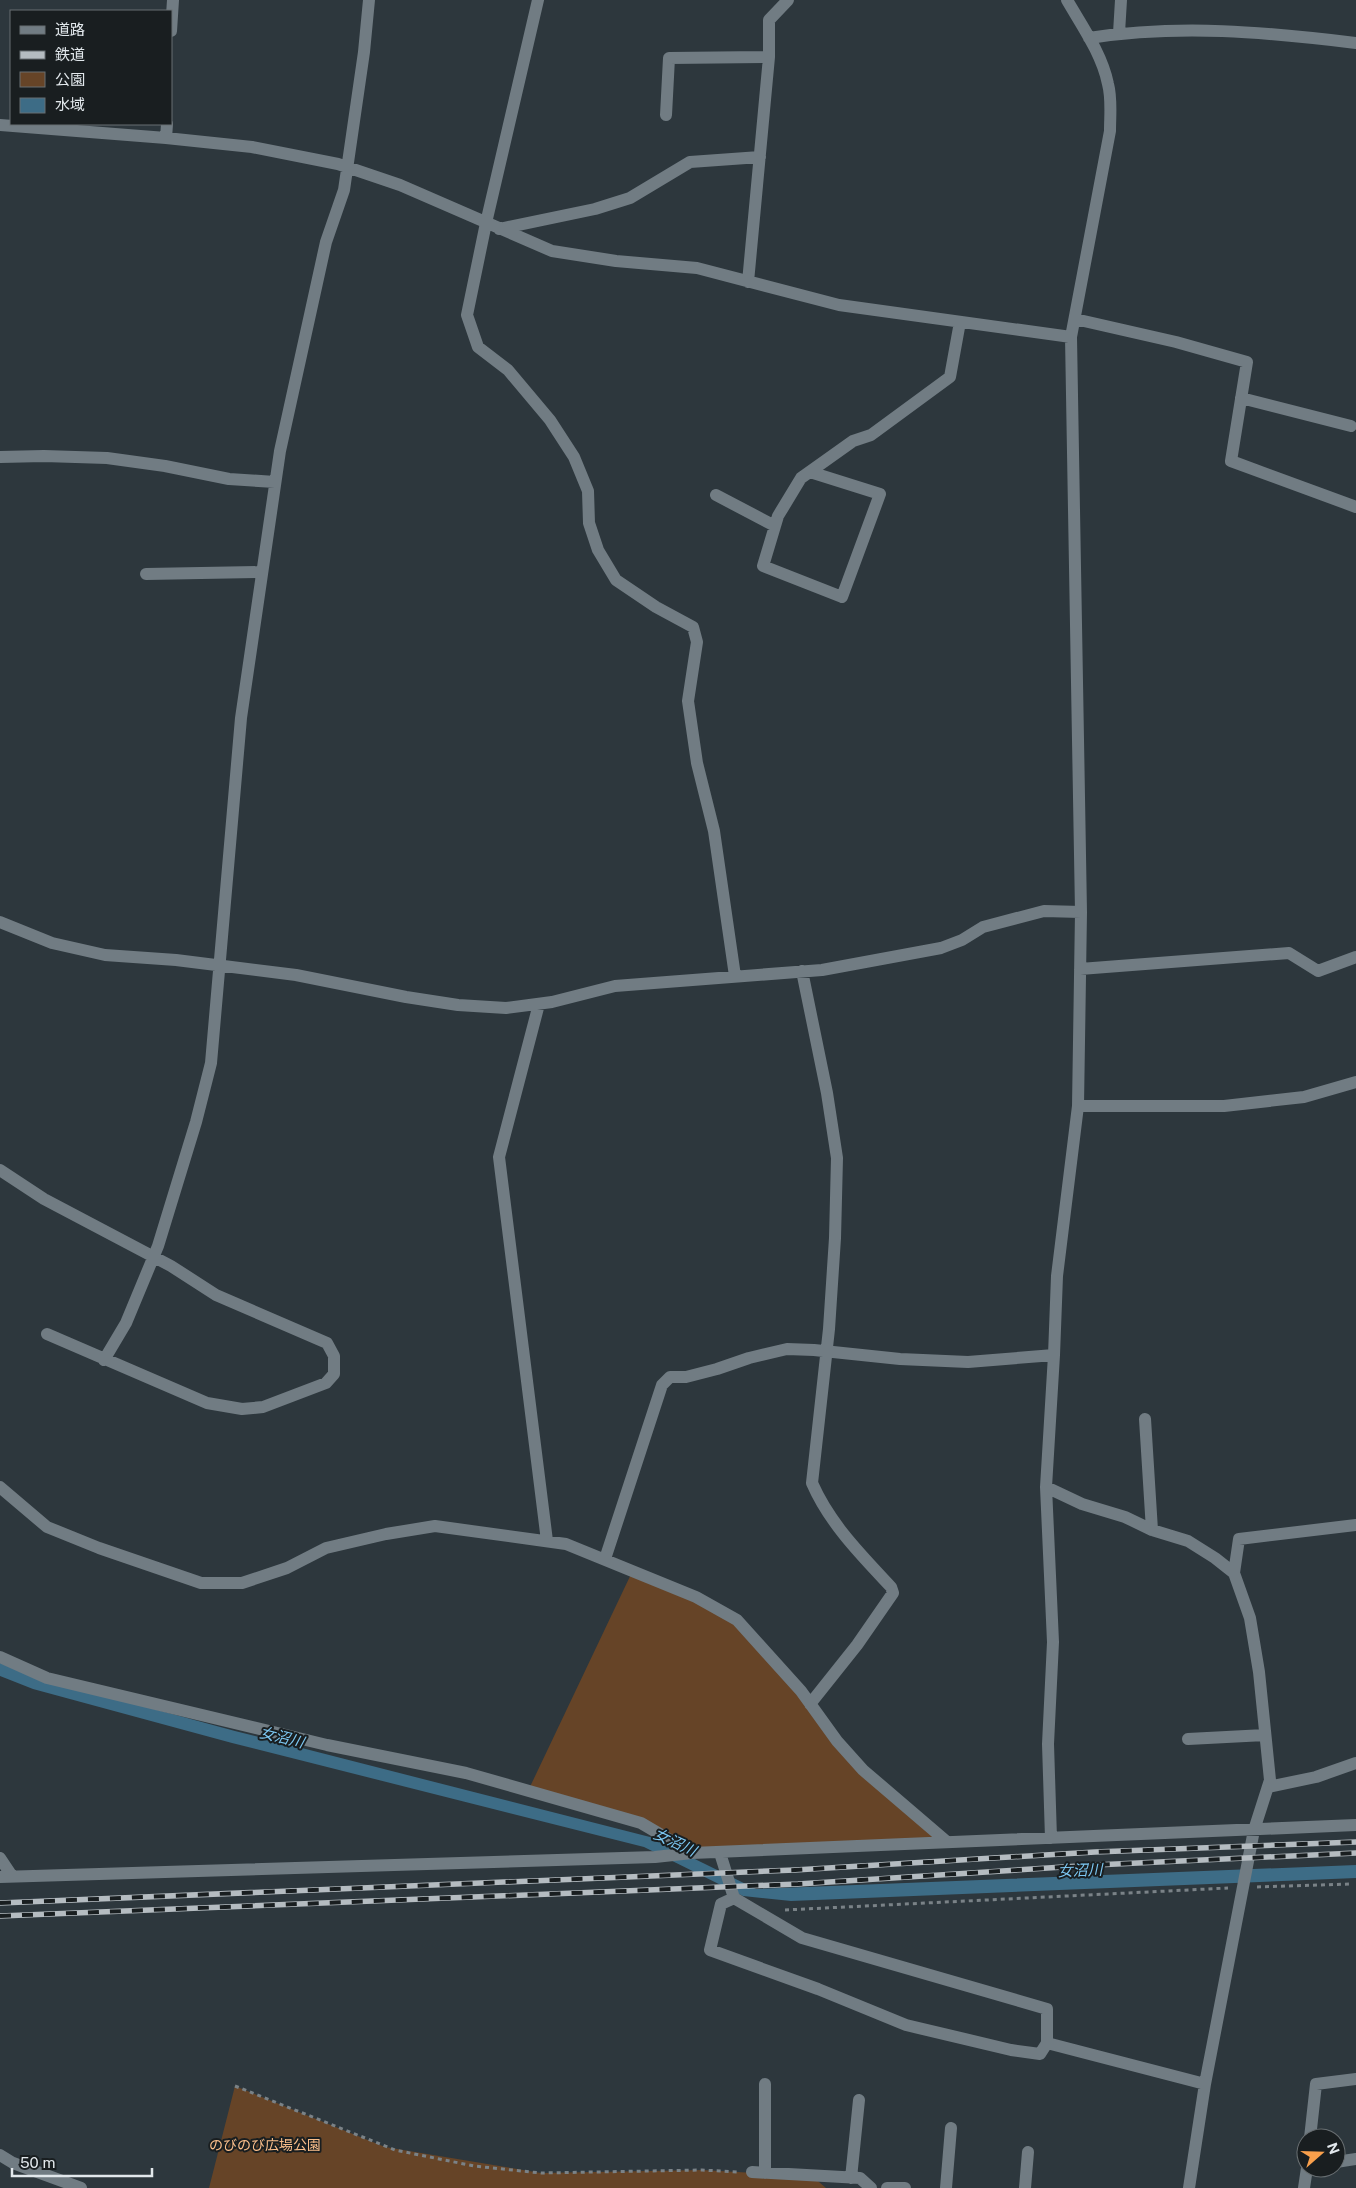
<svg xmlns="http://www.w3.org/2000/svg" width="1356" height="2188" font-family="'Public Sans','Noto Sans JP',sans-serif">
<rect width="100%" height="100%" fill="#2d373d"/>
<path fill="#664427" d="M633,1570L737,1620L837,1741L946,1841L692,1853L641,1823L528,1791Z
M235,2086L385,2147L541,2173L702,2170L812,2176L826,2188H209Z"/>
<path fill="#3d6c86" d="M0,1663L36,1677L235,1731L650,1837L756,1889L1356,1865V1878L791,1901L743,1896L644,1847L232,1743L33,1689L0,1676Z"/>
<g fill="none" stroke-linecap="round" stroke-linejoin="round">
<path stroke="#7a8287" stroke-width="3" stroke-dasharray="4 4" stroke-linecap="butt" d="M1257,1887L1349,1884
M785,1910L1228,1888
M235,2086L395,2150L474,2166L541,2173L702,2170L737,2172"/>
<path stroke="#717c83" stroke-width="12" d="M538,0L486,223L467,315L478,347L508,370L550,420L574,457L588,491L589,523L598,550L616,580L656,607L693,627L697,642L688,701L697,763L714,831L735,976
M171,31L173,0
M1119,33L1121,0
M1089,38C1181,24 1264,32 1356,43
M666,115L669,58L769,57
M0,125L166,138L252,147L338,164L400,185L552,251L616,261L697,268L839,305L1071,337
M166,138L167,124
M499,229L595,209L630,198L690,162L760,157
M748,282L769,57V20L788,0
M1075,319L1176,342L1247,362L1231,461L1356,507
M1241,398L1351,426
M0,457L44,456L107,458L165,466L229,479L275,482
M810,472L880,494L842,597L763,566L778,516L801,478L853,441L871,435L950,377L960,322
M716,495L775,526
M146,574L262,572
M0,922L52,943L105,955L176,960L296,975L406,997L458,1005L506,1008L552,1002L615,986L822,970L941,948L962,940L983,927L1044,911L1081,912
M1080,969L1289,953L1318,971L1356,957
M802,971L827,1093L837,1158L835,1238L829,1329L812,1483C830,1524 861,1555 891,1587L893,1593L857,1645L810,1704
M539,1004L499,1157L547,1541
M1078,1106H1224L1304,1097L1356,1082
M0,1170L44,1199L171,1266L216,1295L327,1343L334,1356V1374L326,1383L263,1407L242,1409L207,1403L47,1334
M104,1360L126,1323L158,1246L196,1122L211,1063L241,718L280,451L326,242L344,190L364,52L369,0
M1145,1419L1152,1530
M0,1487L47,1527L99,1548L201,1583H242L287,1568L326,1548L386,1534L435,1526L566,1544L696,1597L737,1620L801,1691L837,1741L863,1770L946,1841
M1046,1487L1082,1504L1125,1517L1152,1530L1188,1541L1215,1558L1234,1573L1250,1618L1259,1672L1270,1780L1254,1830L1205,2084L1189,2188
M605,1559L662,1385L670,1377H686L717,1369L749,1358L787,1349L814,1350L900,1359L968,1362L1054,1355
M1234,1573L1239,1539L1356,1525
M0,1657L47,1678L327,1745L466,1773L641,1823L692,1853
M1188,1739L1265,1735
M1268,1787L1316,1777L1356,1763
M1051,1838L1048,1744L1053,1642L1046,1487L1054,1355L1057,1276L1078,1106L1081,912L1071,337L1110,131C1110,115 1112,99 1108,84C1102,54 1082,26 1067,0
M720,1853L734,1898L802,1938L1047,2009V2043L1205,2084
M0,1858L12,1876
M0,1877L655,1857L692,1853L1356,1825
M734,1898L721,1904L710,1950L818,1989L906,2025L1011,2050L1040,2054L1047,2043
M1310,2138L1316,2084L1356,2079
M0,2155L13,2163L81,2188
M1336,2162L1356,2159
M752,2172L860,2178L871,2188
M765,2173V2084
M851,2178L859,2100
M887,2188H905
M946,2188L951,2128
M1025,2188L1028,2152
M1304,2188L1307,2168"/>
<defs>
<path id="rail" d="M0,1903L795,1870L1095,1852L1356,1842
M0,1916L798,1884L1095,1865L1356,1853"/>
</defs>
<use href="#rail" stroke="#b5bcc1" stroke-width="5.5"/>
<use href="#rail" stroke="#191e20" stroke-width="4" stroke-dasharray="11" stroke-linecap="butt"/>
</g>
<g text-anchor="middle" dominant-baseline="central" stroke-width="4" stroke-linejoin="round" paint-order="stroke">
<g font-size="14" fill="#fbbf8b" stroke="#191e20">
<text x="265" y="2145">のびのび広場公園</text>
</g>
<g font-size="15" font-style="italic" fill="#7dc8f3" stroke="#191e20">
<text transform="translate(282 1737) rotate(14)">女沼川</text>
<text transform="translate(675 1842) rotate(25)">女沼川</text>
<text transform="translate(1080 1870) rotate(-2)">女沼川</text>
</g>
</g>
<rect x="10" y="10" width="162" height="115" fill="#191e20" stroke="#696f72"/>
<rect x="20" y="26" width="25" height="8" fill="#717c83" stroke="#696f72"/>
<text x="55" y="35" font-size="15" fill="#e2e8ec">道路</text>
<rect x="20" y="51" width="25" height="8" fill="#b5bcc1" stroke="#696f72"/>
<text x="55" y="60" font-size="15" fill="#e2e8ec">鉄道</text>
<rect x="20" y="72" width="25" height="15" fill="#664427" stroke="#696f72"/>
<text x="55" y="85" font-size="15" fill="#e2e8ec">公園</text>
<rect x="20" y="98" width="25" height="15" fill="#3d6c86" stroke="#696f72"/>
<text x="55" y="110" font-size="15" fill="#e2e8ec">水域</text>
<g transform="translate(1321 2153) rotate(70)"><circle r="24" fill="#191e20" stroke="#696f72"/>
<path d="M0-4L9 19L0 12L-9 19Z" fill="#f9a04c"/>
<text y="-8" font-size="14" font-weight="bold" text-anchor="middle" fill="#e2e8ec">N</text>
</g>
<path d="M12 2168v8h140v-8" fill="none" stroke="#e2e8ec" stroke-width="2.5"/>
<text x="20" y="2168" font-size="15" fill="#e2e8ec" stroke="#191e20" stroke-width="4" paint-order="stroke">50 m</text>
</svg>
